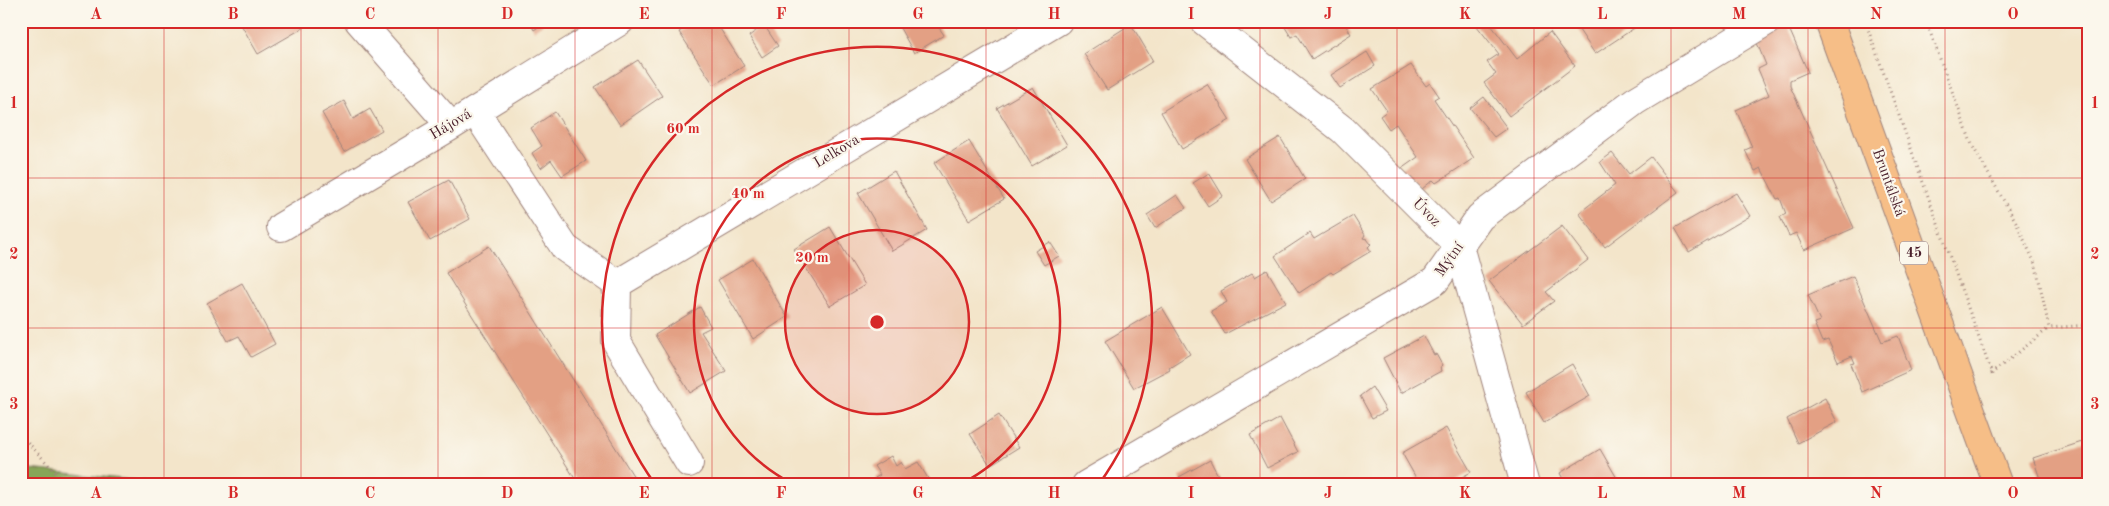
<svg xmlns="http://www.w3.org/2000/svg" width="2109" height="506" font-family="'Old Standard TT',serif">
<rect width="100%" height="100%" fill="#fbf7ec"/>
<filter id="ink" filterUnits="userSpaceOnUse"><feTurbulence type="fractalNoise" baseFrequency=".02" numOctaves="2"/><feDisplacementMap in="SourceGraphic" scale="10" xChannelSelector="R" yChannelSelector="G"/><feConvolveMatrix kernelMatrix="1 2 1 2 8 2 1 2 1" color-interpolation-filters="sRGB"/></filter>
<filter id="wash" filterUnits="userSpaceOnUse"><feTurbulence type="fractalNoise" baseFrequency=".0096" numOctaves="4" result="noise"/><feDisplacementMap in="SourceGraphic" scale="20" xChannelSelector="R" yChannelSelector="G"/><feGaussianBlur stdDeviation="1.12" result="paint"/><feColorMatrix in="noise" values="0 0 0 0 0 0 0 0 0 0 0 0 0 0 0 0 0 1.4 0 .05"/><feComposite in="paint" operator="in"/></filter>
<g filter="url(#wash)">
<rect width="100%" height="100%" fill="#f3e5ca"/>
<path fill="#87a659" stroke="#686242" d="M21,468L178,485H21Z"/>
<g id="blocks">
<path fill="#e3a084" d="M239,21H299L303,28L258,54Z
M529,21H547L534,30Z
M696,21H715L744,66L714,85L679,32Z
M896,21H926L928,25L935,22L944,35L914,53Z
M1288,21H1343L1351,34L1312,59L1297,34L1291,37L1283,24Z
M1473,21H1488L1517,59L1550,32L1575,66L1509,116L1484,83L1496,74L1487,62L1499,54Z
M1573,21H1645L1595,54Z
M1131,24L1153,61L1107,90L1084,54Z
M1787,24L1808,72L1790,80V86L1854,228L1804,250L1796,233L1789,236L1780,217L1786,214L1780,198L1777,199L1761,168L1755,171L1745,150L1752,147L1736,110L1769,95L1758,69L1766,65L1755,38Z
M764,25L778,46L762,57L749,36Z
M1367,52L1375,66L1340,88L1331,75Z
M638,60L662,96L620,125L595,87Z
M1411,65L1426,86L1430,83L1439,96L1434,99L1474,158L1436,183L1433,180L1422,189L1401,169L1418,157L1396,124L1389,129L1380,116L1387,111L1372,89Z
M1207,84L1230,120L1182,149L1161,112Z
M1033,87L1067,145L1032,166L997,108Z
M1484,97L1507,128L1494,137L1470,108Z
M344,101L353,119L370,109L382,130L344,152L322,113Z
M555,112L586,161L562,176L551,160L541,168L532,153L542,146L531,128Z
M1280,137L1305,179L1271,201L1245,159Z
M969,141L1004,199L969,220L934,163Z
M1612,153L1629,174L1651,157L1678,192L1605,247L1579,213L1615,185L1600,162Z
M894,171L927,230L892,251L858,193Z
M1209,173L1223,196L1208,206L1193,183Z
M449,180L470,219L430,241L408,202Z
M1736,193L1750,216L1689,252L1675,228Z
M1177,195L1186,208L1155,228L1147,215Z
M1353,216L1365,235L1363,238L1367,239L1371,244L1368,247L1371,251L1333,274L1331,272L1299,293L1275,256L1310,233L1314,239Z
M1562,226L1588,260L1546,292L1554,301L1523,324L1489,281Z
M830,227L865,285L830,306L794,249Z
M1050,242L1059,256L1044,265L1035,251Z
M489,246L511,281L639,485H579L468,309L446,273Z
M753,259L787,317L753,339L718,280Z
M1267,270L1286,302L1225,334L1211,311L1227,302L1221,291L1252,273L1255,277Z
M1853,276L1882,342L1898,336L1911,370L1862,392L1851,364L1855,363L1852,356L1838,362L1828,340L1822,342L1814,323L1820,321L1808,295Z
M242,283L275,344L251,357L239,336L228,341L207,303Z
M700,307L711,327L701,332L726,371L690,393L655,335Z
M1162,307L1190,354L1169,367L1170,369L1134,388L1105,341Z
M1424,336L1434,355L1436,354L1442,365L1440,367L1441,371L1401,393L1383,358Z
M1572,364L1590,396L1544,423L1526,392Z
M1372,387L1386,411L1372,418L1360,396Z
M1825,398L1837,422L1798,443L1787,419Z
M999,415L1019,447L990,465L970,434Z
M1280,418L1298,452L1267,468L1250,435Z
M1446,428L1471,472L1448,485H1420L1402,453Z
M2088,440V485H2042L2033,458Z
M1600,449L1621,485H1566L1560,473Z
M891,456L896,466L901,462L905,469L918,462L932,485H879L875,478L880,475L874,466Z
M1210,460L1223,485H1183L1179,477Z"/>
</g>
</g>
<g filter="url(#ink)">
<use href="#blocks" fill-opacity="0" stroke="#9e827a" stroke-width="1"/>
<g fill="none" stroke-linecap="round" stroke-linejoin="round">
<defs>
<path id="minor" d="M359,21L451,126
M1204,21L1343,130L1459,246L1525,485
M475,111L565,248L617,284L1058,21
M281,227L451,126L620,21
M617,284L616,341L689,463
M1086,485L1435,281L1480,217L1635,101L1767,21"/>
<path id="major" d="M1829,21L1998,485"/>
</defs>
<use href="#minor" stroke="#9e827a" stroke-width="30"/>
<use href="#major" stroke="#9e827a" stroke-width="30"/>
<path stroke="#9e827a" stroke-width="3" stroke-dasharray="1 4" stroke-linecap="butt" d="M1865,21L1993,377
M1926,21L1972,145L2016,222L2036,266L2049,328L2088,325
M1991,374L2049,328
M21,435L67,485"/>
<use href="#minor" stroke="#fff" stroke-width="28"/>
<use href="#major" stroke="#f6be87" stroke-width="28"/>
</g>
</g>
<path fill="none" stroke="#d62828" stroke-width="1" stroke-opacity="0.55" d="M164,21V485M301,21V485M438,21V485M575,21V485M712,21V485M849,21V485M986,21V485M1123,21V485M1260,21V485M1397,21V485M1534,21V485M1671,21V485M1808,21V485M1945,21V485M21,178H2088M21,328H2088"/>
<circle cx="877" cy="322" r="92" fill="#d62828" fill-opacity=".12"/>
<g fill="none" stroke="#d62828" stroke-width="2.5">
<circle cx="877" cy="322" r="92"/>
<path d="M793 484A183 183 0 1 1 961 484"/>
<path d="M655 484A275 275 0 1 1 1099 484"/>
</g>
<g text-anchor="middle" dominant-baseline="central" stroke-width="4.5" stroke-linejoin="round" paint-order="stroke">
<rect fill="#fbf7ec" stroke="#7f6065" stroke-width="1" x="1900" y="241.5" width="28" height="23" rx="4"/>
<g font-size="14" font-weight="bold" fill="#4a1f2b">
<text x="1914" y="253">45</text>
</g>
<g font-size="15" fill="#4a1f2b" stroke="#fbf7ec">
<text transform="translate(451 125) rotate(-31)">Hájová</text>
<text transform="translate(837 152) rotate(-31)">Lelkova</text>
<text transform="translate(1888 183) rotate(70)">Bruntálská</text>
<text transform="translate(1426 213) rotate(45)">Úvoz</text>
<text transform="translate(1450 260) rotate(-55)">Mýtní</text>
</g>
</g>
<circle cx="877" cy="322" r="8" fill="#d62828" stroke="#fbf7ec" stroke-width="2.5"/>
<g font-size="15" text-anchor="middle" font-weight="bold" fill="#d62828" stroke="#fbf7ec" stroke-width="4.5" stroke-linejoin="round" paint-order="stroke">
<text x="683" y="133">60 m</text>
<text x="748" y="198">40 m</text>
<text x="812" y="262">20 m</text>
</g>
<rect width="2109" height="506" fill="none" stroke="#fbf7ec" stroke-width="55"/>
<rect x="28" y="28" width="2054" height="450" fill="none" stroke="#d62828" stroke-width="2"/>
<g font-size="16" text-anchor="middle" font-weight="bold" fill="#d62828">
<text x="96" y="19">A</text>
<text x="233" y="19">B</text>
<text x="370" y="19">C</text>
<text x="507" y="19">D</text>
<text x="644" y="19">E</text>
<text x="781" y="19">F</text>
<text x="918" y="19">G</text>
<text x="1054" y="19">H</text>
<text x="1191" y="19">I</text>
<text x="1328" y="19">J</text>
<text x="1465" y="19">K</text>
<text x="1602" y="19">L</text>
<text x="1739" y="19">M</text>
<text x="1876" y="19">N</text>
<text x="2013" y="19">O</text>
<text x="14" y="108">1</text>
<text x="2095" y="108">1</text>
<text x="14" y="259">2</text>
<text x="2095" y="259">2</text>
<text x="14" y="409">3</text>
<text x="2095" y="409">3</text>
<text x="96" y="498">A</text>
<text x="233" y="498">B</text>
<text x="370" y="498">C</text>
<text x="507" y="498">D</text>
<text x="644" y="498">E</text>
<text x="781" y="498">F</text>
<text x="918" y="498">G</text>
<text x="1054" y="498">H</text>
<text x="1191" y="498">I</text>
<text x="1328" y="498">J</text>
<text x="1465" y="498">K</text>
<text x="1602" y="498">L</text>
<text x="1739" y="498">M</text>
<text x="1876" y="498">N</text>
<text x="2013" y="498">O</text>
</g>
</svg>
